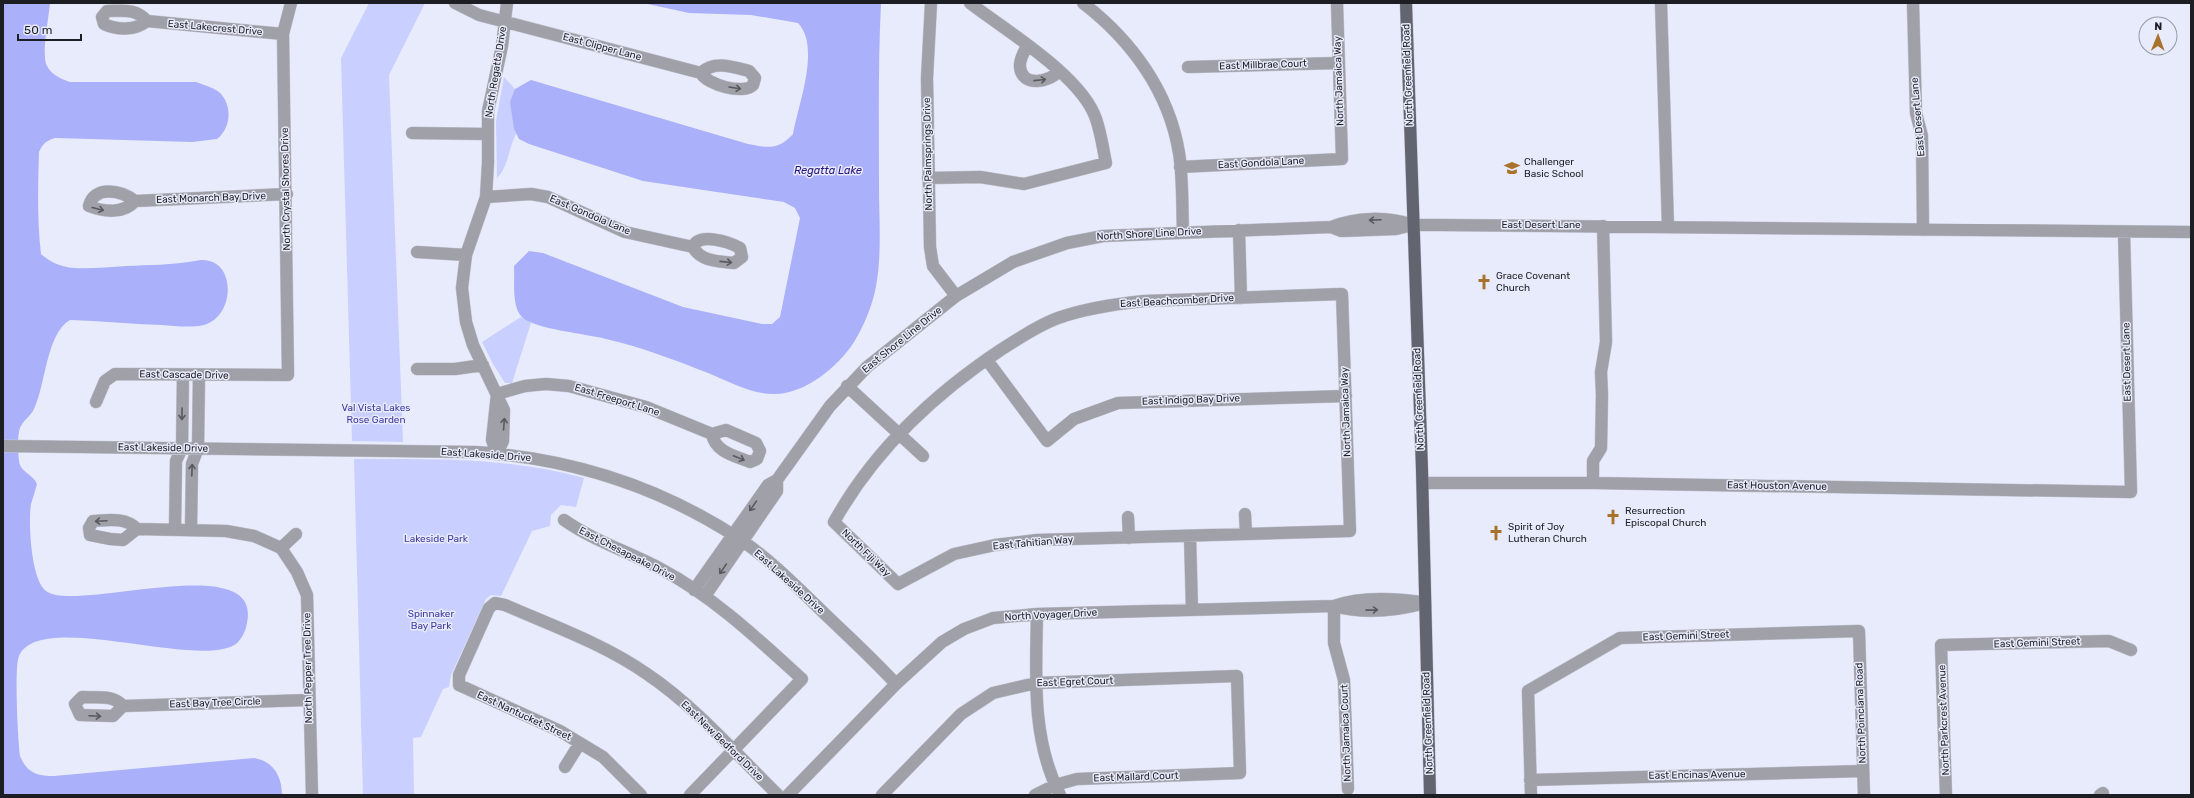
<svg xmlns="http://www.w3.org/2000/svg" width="2194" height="798" font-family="Rubik,sans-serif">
<rect width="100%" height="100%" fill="#e8ebfb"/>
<path fill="#c9cfff" d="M369,3H425L389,75L403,442L352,441L341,58Z
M504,77L515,89L512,113L516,134C508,149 509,166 497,178L496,121Z
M521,317L531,323L512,383H505L493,364L482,342Z
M354,459C432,459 509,457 584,478L576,507L561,505L551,515L550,526L532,531L501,596L491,595L486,599L451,675L449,687L443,689L421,737L413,738L414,795H363Z"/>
<path fill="#aab1fa" d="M3,3H50C49,17 41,55 47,66C52,75 61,79 70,82H196C204,85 212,87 219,92C233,105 231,128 217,139L192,142L55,138C46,141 43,143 39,152C38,187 37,220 41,254C50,262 61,267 74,268C91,269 109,267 126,266C149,265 172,265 195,261C236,252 238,315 204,325C191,328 175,326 161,325C131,324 100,321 70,320C46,334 46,384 34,409C31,416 23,420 20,428C17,436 18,453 19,461C20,472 33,474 37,484C35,491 33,498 31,504C28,522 31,580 46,591C75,614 263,547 247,623C246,630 242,639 236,644C196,670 40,609 19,656C14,666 18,742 20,756C27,773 37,776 54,776L254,758C273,761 282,776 282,795H3Z
M643,3H881C878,64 879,125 879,186C879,218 882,255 876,286C873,304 864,326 854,342C838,367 804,395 773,394C751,394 728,381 708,373C675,360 641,347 606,339C588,334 533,329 522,317C511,306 515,280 514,266L529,251L543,253L683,307L762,324H772L780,317L800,218L795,208L784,202L643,181L529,144L519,139L514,129L510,102L515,89L531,80L748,144C768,148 779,150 793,134C798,105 821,47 798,23L751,15L689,13Z"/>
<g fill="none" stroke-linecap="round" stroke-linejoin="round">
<defs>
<path id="minor" d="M455,3L479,15L701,73C707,85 744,95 753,85L755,78L749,71C733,67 714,60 701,73
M931,3L927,78L930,247L933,266L956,296
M1083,3C1131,40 1169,91 1179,153C1183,178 1182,206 1183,232
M1661,3L1668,227
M1913,3L1916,113L1922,136L1923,230
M147,21C135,31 117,30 104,24L102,17L107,11C124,11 135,8 147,21L283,34
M1027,46C1024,52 1019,60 1020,67C1022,88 1050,82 1059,71
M1188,67L1339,63
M412,133L487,134
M1180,167L1342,159L1337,3
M928,178L980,177L1024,184L1106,163C1103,149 1101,133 1096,119C1082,76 1005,30 970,3
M486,197L531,194L548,197L625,232L693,247C701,262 719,261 734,263L742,257L740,248C729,242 699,232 693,247
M135,201C124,214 104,212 89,206C94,185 121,190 135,201L287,194
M1331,227L1341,231L1396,229L1413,225H1439L2191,232
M1239,230L1241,298
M417,252L466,255
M1342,294L1350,531L1037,540L995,545L954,554L898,584L834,522C874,450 934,394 1002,349C1020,338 1038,325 1058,318C1086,308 1115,304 1144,301Z
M987,360L1047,441L1074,419L1118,403L1346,396
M417,369H455L483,365
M847,386L923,456
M497,394L525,386L546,384L569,386L646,407L712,434L726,430L756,443L760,451L757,459L750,462C735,456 715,452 712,434
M96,402L105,381L115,374L288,375L283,34L291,3
M3,446L475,452C570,458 661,487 741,540C772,561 800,590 827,616C850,638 874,660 896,684
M497,453L503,441L504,410L473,345L466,322L462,288L466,255L486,197L488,163V111L502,46L507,3
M497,453L492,440L497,394
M1423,483H1593L2131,492L2124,232
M1593,483V461L1601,448L1602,395L1601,372L1606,342L1603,226
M1245,514L1246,534
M1128,517L1129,538
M564,520C594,541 629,552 661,569C714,597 758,639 802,679L690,795
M137,529C126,517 108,520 93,521L89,528L90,535L110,539L123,540L137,529L226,531L254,536L281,548
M175,529L176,461L182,448L183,375
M191,529L192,464L198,448L199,375
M1190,536L1192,610
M281,548L297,572L307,595L312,795
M281,548L296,534
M694,590L768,485L777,480L830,406L867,367L956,296L1013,262L1067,243L1103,236L1331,227C1356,217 1387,216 1413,225
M705,596L777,491V480
M1334,606V643L1344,680L1348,789
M1334,606C1361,596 1393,598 1421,602
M1037,614C1036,676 1031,738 1060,795
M123,706C113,694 96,698 82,697L75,704L80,715L113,716L123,706L308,700
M565,767L580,743
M1530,780L1863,771
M641,795L603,757L560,731L459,685V675L489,608L495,603L505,605C553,626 604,644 647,674C696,707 736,754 778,795
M788,795L896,684L942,642L964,629L993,618L1037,614L1334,606C1363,614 1396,611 1425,603
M882,795L961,714L993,693L1036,683L1237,676L1240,773L1077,779L1055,785L1035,795
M1531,795L1528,691L1620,638L1859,631L1864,795
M1946,795L1941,645L2109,641L2131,650
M2100,795L2103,793"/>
<path id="major" d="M1406,3L1422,470L1430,795"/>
</defs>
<use href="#minor" stroke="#c3c6d4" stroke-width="13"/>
<use href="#major" stroke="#c3c6d4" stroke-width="13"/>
<use href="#minor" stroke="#a0a1a8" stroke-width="12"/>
<use href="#major" stroke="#626470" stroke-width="12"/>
</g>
<defs><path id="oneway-shaft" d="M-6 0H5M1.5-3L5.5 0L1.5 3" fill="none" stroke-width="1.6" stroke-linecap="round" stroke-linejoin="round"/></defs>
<g stroke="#58595f">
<use href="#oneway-shaft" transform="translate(1040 80) rotate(-6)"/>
<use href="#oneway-shaft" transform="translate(735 88) rotate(9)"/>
<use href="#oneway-shaft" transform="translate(98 209) rotate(14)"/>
<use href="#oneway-shaft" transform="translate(1375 220) rotate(178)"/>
<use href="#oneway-shaft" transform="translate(726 262) rotate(6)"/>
<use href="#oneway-shaft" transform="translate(182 414) rotate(91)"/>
<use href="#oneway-shaft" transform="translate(504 424) rotate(-86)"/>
<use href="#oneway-shaft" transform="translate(739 458) rotate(22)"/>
<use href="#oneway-shaft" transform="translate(192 470) rotate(-88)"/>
<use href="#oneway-shaft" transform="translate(753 506) rotate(125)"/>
<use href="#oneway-shaft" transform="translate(101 521) rotate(177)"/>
<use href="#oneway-shaft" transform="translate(723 569) rotate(124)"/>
<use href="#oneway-shaft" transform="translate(1372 610) rotate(-1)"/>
<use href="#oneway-shaft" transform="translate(95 716) rotate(3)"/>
</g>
<defs>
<symbol id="school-bare" viewBox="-9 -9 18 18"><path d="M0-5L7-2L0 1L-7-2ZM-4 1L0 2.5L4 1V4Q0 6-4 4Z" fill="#a8722d" stroke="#e8ebfb" stroke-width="2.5" paint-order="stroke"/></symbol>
<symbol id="church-bare" viewBox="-9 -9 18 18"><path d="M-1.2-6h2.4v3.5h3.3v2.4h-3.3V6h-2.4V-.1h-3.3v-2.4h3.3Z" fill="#a8722d" stroke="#e8ebfb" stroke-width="2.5" paint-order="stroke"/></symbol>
</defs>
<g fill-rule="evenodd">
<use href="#school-bare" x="1501" y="157" width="22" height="22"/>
<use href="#church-bare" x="1473" y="271" width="22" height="22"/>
<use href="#church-bare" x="1602" y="506" width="22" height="22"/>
<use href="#church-bare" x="1485" y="522" width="22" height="22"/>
</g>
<g text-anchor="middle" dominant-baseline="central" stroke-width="3" stroke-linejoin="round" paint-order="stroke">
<g font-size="10" fill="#1d1e24" stroke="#e8ebfb">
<text transform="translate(215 28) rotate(5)">East Lakecrest Drive</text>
<text transform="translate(602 47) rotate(15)">East Clipper Lane</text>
<text transform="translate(1263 65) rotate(-2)">East Millbrae Court</text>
<text transform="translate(496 72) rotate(-81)">North Regatta Drive</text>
<text transform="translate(1408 75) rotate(-92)">North Greenfield Road</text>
<text transform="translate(1339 81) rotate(-92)">North Jamaica Way</text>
<text transform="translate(1918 117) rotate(-95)">East Desert Lane</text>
<text transform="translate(928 154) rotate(-91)">North Palmsprings Drive</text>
<text transform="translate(1261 163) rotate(-3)">East Gondola Lane</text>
<text transform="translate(286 189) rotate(-91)">North Crystal Shores Drive</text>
<text transform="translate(211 198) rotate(-2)">East Monarch Bay Drive</text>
<text transform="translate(590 215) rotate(23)">East Gondola Lane</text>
<text x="1541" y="225">East Desert Lane</text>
<text transform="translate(1149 234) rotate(-3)">North Shore Line Drive</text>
<text transform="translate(1177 301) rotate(-3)">East Beachcomber Drive</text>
<text transform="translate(902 340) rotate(-39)">East Shore Line Drive</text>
<text transform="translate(2127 362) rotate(-91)">East Desert Lane</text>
<text transform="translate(184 375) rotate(1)">East Cascade Drive</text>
<text transform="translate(1419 399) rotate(-92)">North Greenfield Road</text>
<text transform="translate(617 400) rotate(17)">East Freeport Lane</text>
<text transform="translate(1191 400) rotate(-2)">East Indigo Bay Drive</text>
<text transform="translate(1346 412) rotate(-92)">North Jamaica Way</text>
<text transform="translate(163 448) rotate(1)">East Lakeside Drive</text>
<text transform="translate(486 455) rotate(4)">East Lakeside Drive</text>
<text transform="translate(1777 486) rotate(1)">East Houston Avenue</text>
<text transform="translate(1033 543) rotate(-5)">East Tahitian Way</text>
<text transform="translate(866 553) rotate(44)">North Fiji Way</text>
<text transform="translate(627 554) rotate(27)">East Chesapeake Drive</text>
<text transform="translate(789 582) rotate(42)">East Lakeside Drive</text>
<text transform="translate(1051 615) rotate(-3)">North Voyager Drive</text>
<text transform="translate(1686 636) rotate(-2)">East Gemini Street</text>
<text transform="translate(2037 643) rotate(-2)">East Gemini Street</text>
<text transform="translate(308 668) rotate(-91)">North Pepper Tree Drive</text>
<text transform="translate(1075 682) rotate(-2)">East Egret Court</text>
<text transform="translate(215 703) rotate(-2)">East Bay Tree Circle</text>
<text transform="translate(1861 713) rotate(-92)">North Poinciana Road</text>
<text transform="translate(524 716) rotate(25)">East Nantucket Street</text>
<text transform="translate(1944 720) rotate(-92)">North Parkcrest Avenue</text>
<text transform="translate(1428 723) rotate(-92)">North Greenfield Road</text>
<text transform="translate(1346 733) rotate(-92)">North Jamaica Court</text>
<text transform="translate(722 741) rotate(44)">East New Bedford Drive</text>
<text transform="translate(1697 775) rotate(-1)">East Encinas Avenue</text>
<text transform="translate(1136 777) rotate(-2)">East Mallard Court</text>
</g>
<g font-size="10" fill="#1d1e24" stroke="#e8ebfb" text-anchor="start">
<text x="1524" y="162">Challenger<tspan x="1524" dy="12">Basic School</tspan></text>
<text x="1496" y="276">Grace Covenant<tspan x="1496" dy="12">Church</tspan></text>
<text x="1625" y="511">Resurrection<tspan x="1625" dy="12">Episcopal Church</tspan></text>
<text x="1508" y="527">Spirit of Joy<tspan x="1508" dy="12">Lutheran Church</tspan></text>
</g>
<g font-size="10" fill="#403ba0" stroke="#e8ebfb">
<text x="376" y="408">Val Vista Lakes<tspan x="376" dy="12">Rose Garden</tspan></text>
<text x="436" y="539">Lakeside Park</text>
<text x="431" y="614">Spinnaker<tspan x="431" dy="12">Bay Park</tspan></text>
</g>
<g font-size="11" font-style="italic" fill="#26147b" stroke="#e8ebfb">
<text x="828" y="170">Regatta Lake</text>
</g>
</g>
<rect width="2194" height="798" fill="none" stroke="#1d1e24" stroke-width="8"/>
<g transform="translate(2158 36) rotate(1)"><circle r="19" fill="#e8ebfb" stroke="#9799a5"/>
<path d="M0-3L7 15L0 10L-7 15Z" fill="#a8722d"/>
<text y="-6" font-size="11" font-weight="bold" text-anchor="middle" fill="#1d1e24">N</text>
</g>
<path d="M18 34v6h63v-6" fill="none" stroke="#1d1e24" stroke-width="2"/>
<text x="24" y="34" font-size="12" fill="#1d1e24" stroke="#e8ebfb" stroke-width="3" paint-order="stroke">50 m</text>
</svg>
